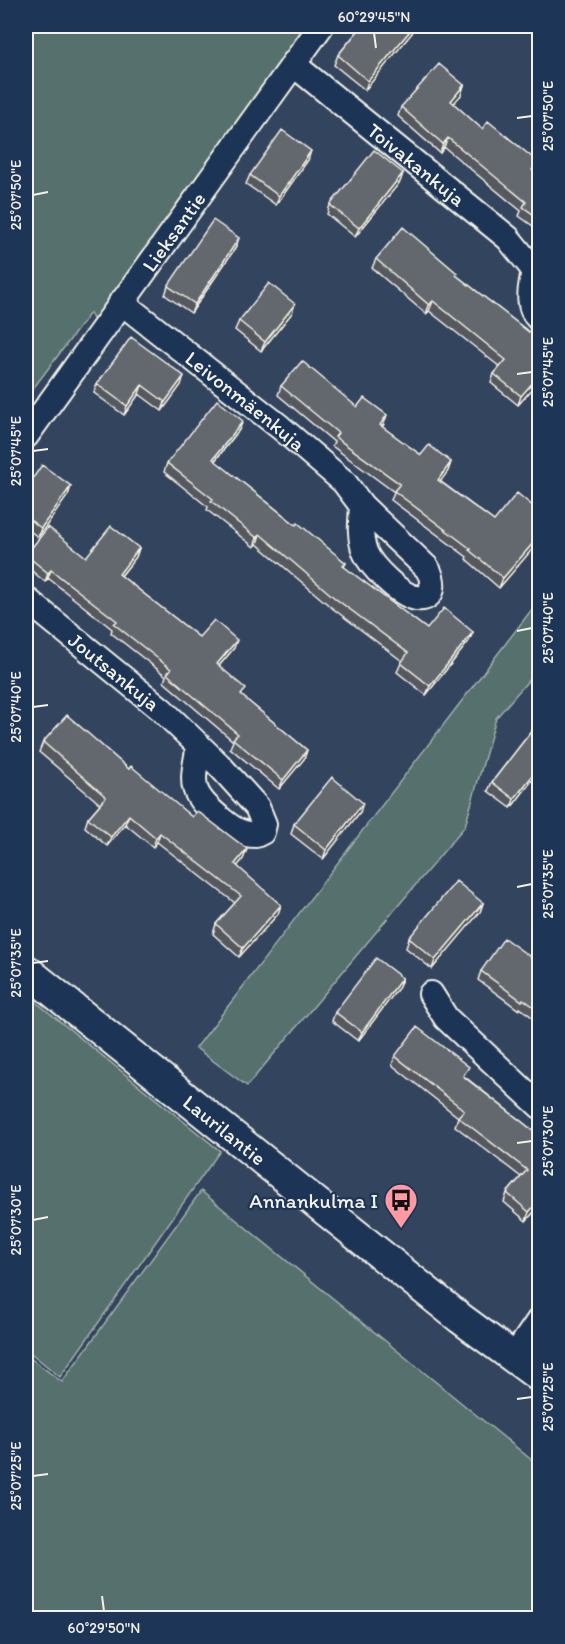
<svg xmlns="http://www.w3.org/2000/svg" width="565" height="1644" font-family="Itim,sans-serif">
<rect width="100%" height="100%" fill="#32445e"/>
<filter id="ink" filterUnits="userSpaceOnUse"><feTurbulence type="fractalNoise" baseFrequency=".0167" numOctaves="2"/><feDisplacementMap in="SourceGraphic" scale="12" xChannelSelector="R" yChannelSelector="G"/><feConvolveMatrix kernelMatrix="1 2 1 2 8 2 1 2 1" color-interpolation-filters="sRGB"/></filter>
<g filter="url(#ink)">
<path fill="#54706d" stroke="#a4b0aa" stroke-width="1.5" d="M26,26H310L94,321L90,313L26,398Z
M539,600V668L496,718L465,826L247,1086L196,1048Z
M26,994L220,1151L60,1377L26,1349Z
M201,1191L539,1466V1618H26V1355L62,1382Z"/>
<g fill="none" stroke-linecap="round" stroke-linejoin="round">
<defs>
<g id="minor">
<path id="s1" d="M293,64L508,238L534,270L540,273"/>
<path d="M534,270C531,286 525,307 540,320"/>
<path id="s2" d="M121,302L280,427L344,482L362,506C361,521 359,537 365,552C371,567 400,595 416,598C437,601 434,578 427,568L362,506"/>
<path id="s3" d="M26,436L321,26"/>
<path id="s4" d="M26,599L161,709L219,765L257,807L264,824L262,832L256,835C242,835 233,829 222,820C189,793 191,786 199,746"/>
<path d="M431,994L446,1018L540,1106"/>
<path d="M514,1357L540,1319"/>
</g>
<g id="tertiary">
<path id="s5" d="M26,970L460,1318L540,1377"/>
</g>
</defs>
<use href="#minor" stroke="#f4f1e8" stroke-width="28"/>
<use href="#tertiary" stroke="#f4f1e8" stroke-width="34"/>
<use href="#minor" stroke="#1d3557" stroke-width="24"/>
<use href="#tertiary" stroke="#1d3557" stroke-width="30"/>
</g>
<path fill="#54595e" stroke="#f4f1e8" stroke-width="1.5" d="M362,26H414L412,33L365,90L334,65L338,55Z
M464,85L461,95L453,103L482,129L540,175V231L519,216L521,211L444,147L440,153L398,116L401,107Z
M308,160L276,205L246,184L250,175Z
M403,173L400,182L355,237L327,214L330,205Z
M236,247L191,313L165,295L168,286Z
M376,259L457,273L456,275L529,332L540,338V393L533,388L518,405L491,383L494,374L500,367L429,311L426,314L372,268Z
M292,313L261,351L235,330L239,321Z
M97,384L181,385L162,411L139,394L124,415L94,393Z
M281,386L357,407L384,424L382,427L421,455L451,462L448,471L440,481L494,521L540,512V540L499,588L466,559L467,557L391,500L394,492L332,446L334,442L278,395Z
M239,430L215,461L296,525L346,563L344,567L427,629L473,632L469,641L426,695L397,672L402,661L332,608L257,544L254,547L207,510L208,507L164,472L167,463Z
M71,486L68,495L38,537L26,528V488Z
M139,548L136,557L121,576L199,637L234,648L219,666L243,697L307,750L304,759L279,789L230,748L233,741L164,682L166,676L111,633L112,629L48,578L45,582L26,566V555L86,557Z
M540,720V770L511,808L488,791L492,782Z
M43,742L129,769L192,817L247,849L243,859L237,866L278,914L239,957L213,934L216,924L235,903L157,842L153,847L125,824L107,846L85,827L88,818L100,804L39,752Z
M360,812L323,859L291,834L294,824Z
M483,903L480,912L432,969L406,948L409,938Z
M540,964V1023L520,1008L519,1010L478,980L481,971Z
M402,978L399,987L358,1041L332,1021L335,1012Z
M395,1056L465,1077L540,1136V1205L526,1221L504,1202L507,1193L521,1177L455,1126L458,1117L392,1065Z"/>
<path fill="#45494c" stroke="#f4f1e8" stroke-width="1.5" d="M414,26L412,33L365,90L368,81Z
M464,85L461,95L448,110L451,101Z
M448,138L444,147L440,153L443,144Z
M311,151L308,160L276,205L279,196Z
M403,173L400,182L355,237L359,228Z
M239,238L236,247L191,313L195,304Z
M433,301L429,311L426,314L429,305Z
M295,304L292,313L261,351L265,342Z
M184,376L181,385L162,411L165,402Z
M536,379L533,388L518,405L521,396Z
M142,385L139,394L124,415L127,406Z
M387,415L384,424L376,434L380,425Z
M243,421L239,430L209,468L213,459Z
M451,462L448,471L435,489L438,480Z
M71,486L68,495L38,537L41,528Z
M260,534L257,544L254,547L257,538Z
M540,535V540L499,588L503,578Z
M139,548L136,557L115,583L119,574Z
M51,570L48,578L45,582L48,573Z
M473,632L469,641L426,695L430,686Z
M237,640L234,648L213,673L217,664Z
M307,750L304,759L279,789L283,780Z
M540,766V770L511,808L514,799Z
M363,803L360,812L323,859L326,850Z
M129,815L125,824L107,846L111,837Z
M160,833L157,842L153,847L156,838Z
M247,849L243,859L232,873L235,864Z
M483,903L480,912L432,969L435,960Z
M281,905L278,914L239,957L243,948Z
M402,978L399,987L358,1041L362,1032Z
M540,1199V1205L526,1221L529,1212Z"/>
<path fill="#62686d" stroke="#f4f1e8" stroke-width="1.5" d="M362,26H414L368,81L338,55Z
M439,64L464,85L451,101L482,129L488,121L538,162L532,170L540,175V219L523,207L526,202L448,138L443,144L401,107Z
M282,130L311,151L279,196L250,175Z
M374,150L403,173L359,228L330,205Z
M213,220L239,238L195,304L168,286Z
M403,227L457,273L456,275L529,332L530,330L540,338V382L536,379L521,396L494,374L506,360L433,301L429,305L376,259Z
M269,283L295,304L265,342L239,321Z
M131,337L184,376L165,402L142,385L127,406L97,384Z
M302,361L357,407L364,398L387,415L380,425L421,455L429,445L451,462L438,480L494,521L517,493L540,512V535L503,578L469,550L471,549L394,491L400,484L335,437L338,433L281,386Z
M217,400L243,421L213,459L296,525L298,523L346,563L343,566L427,629L444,608L473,632L430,686L401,663L408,653L336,599L260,534L257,538L211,501L213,499L167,463Z
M42,465L71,486L41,528L26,517V488Z
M111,526L139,548L119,574L199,637L214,620L237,640L217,664L246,689L241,695L307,750L283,780L233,739L238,734L167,674L171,669L114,624L117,621L51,570L48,573L26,555L48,527L86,557Z
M67,715L129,769L131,766L192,817L197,811L247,849L235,864L281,905L243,948L216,924L241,896L160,833L156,838L129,815L111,837L88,818L106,797L43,742Z
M540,720V766L514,799L492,782Z
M332,777L363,803L326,850L294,824Z
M456,881L483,903L435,960L409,938Z
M504,938L540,964V1011L523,999L522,1001L481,971Z
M376,958L402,978L362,1032L335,1012Z
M417,1027L469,1067L463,1076L540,1136V1199L529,1212L507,1193L527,1170L458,1117L464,1110L395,1056Z"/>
</g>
<path fill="none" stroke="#f4f1e8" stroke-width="2" d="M374,33L376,48M517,118L532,116M33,195L48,192M517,374L532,372M33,451L48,449M517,631L532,628M33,707L48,705M517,887L532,884M33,963L48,961M517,1143L532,1141M33,1220L48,1217M517,1399L532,1397M33,1476L48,1474M102,1596L104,1611"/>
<defs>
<symbol id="bus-pin" viewBox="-11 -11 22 30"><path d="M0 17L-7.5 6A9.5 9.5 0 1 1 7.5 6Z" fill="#ff9aa2" stroke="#1d3557"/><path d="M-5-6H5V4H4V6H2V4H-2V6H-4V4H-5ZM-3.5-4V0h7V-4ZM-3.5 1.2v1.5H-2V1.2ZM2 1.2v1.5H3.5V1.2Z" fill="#111"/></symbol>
</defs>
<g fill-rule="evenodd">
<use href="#bus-pin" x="382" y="1181" width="38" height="52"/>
</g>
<g text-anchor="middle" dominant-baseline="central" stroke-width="4.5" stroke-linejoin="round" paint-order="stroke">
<g font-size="21" fill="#f4f1e8" stroke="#1d3557">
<text stroke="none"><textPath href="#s1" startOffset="159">Toivakankuja</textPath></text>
<text stroke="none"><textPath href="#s3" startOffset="252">Lieksantie</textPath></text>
<text stroke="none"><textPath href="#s2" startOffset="159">Leivonmäenkuja</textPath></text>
<text stroke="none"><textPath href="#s4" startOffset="114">Joutsankuja</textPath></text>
<text stroke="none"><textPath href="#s5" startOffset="255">Laurilantie</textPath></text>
</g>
<g font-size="21" fill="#f4f1e8" stroke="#1d3557" text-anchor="end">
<text x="378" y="1200">Annankulma I</text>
</g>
</g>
<rect width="565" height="1644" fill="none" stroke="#1d3557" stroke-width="66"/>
<rect x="33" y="33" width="499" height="1578" fill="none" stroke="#f4f1e8" stroke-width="2"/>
<g font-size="15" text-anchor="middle" fill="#f4f1e8">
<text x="374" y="22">60°29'45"N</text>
<text transform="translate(548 116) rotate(-90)" y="5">25°07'50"E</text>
<text transform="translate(16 195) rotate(-90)" y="5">25°07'50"E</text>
<text transform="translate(548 372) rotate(-90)" y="5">25°07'45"E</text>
<text transform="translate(16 451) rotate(-90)" y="5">25°07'45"E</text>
<text transform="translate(548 628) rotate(-90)" y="5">25°07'40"E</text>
<text transform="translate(16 707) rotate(-90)" y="5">25°07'40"E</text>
<text transform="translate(548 884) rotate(-90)" y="5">25°07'35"E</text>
<text transform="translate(16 963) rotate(-90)" y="5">25°07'35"E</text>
<text transform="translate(548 1141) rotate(-90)" y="5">25°07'30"E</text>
<text transform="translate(16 1220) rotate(-90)" y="5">25°07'30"E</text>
<text transform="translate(548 1397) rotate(-90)" y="5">25°07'25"E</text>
<text transform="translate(16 1476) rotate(-90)" y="5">25°07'25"E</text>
<text x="104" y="1633">60°29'50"N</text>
</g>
</svg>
